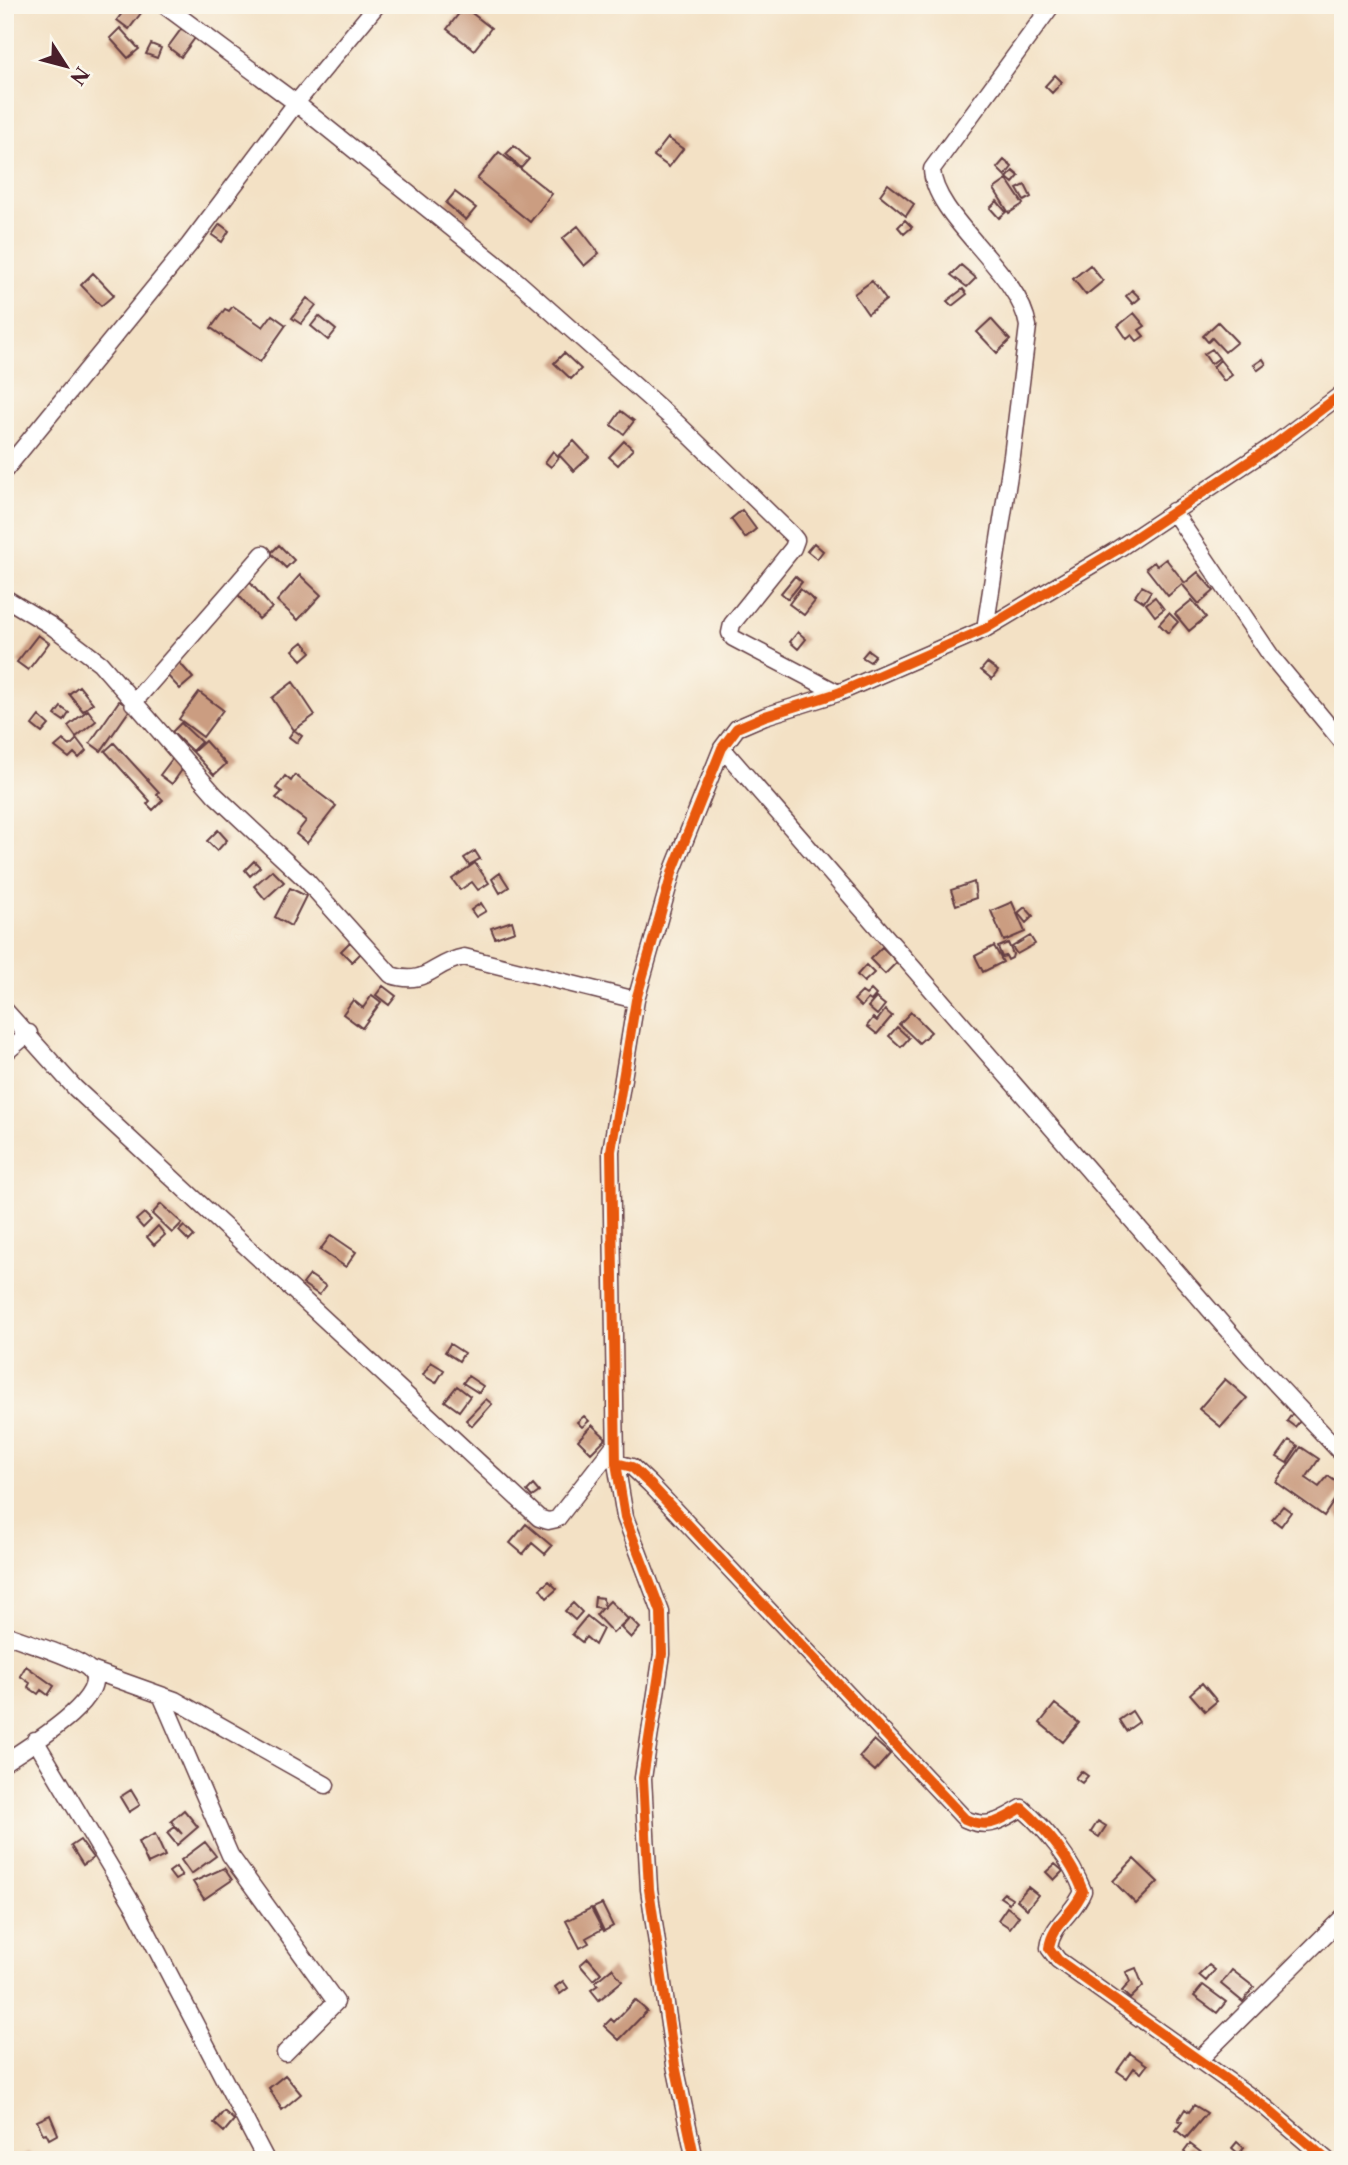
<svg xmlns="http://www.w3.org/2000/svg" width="1348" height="2165" font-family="'Libre Caslon Text',serif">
<rect width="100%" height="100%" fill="#fbf7ec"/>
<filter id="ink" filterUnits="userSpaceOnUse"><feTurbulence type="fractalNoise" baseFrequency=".0143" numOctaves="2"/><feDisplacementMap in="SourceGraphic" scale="14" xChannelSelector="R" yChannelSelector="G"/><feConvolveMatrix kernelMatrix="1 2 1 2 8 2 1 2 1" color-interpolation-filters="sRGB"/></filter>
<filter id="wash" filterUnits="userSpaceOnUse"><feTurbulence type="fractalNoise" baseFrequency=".00686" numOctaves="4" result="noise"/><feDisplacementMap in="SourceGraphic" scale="28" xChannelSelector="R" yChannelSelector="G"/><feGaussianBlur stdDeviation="1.57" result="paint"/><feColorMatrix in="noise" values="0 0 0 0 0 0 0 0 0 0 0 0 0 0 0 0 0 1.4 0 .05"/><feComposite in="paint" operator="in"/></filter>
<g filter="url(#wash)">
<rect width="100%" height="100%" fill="#f3e1c5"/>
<g id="blocks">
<path fill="#cb9d81" d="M128,5H147L129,29L117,20Z
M464,7L491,28L474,50L447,29Z
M120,28L139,49L128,58L110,38Z
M182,28L195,38L181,57L168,47Z
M151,44L161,48L157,58L146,54Z
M1055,75L1062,82L1052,93L1045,86Z
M668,138L683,149L669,167L654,156Z
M514,146L529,159L521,168L506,154Z
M499,152L552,194L530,222L477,179Z
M1004,160L1012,167L1005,176L997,168Z
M1013,171L1019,176L1013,183L1007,178Z
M1007,180L1023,204L1009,213L994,189Z
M888,184L914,204L906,216L880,195Z
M1025,185L1031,197L1024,201L1017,189Z
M455,192L476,208L466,220L446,203Z
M997,201L1006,212L999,218L990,208Z
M905,220L912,227L904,234L898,227Z
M220,224L229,231L222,242L212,235Z
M578,226L599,253L584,266L562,239Z
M961,265L976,278L967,287L951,275Z
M1090,265L1103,281L1086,295L1073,279Z
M93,273L114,295L101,306L81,285Z
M872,281L886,300L868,314L854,294Z
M963,289L967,294L952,306L947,301Z
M1132,290L1140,298L1133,304L1126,296Z
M307,298L316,305L301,324L292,318Z
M233,306L263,327L272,315L286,325L260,362L211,328L225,309L229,311Z
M1134,313L1145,326L1139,330L1144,336L1137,341L1132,335L1127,339L1118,326Z
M319,316L336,330L328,340L311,326Z
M991,319L1010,340L997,353L977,332Z
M1218,322L1237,342L1225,352L1212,338L1208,342L1203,336Z
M1212,349L1219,358L1211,364L1204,354Z
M564,353L581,369L571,379L554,363Z
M1263,359L1266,364L1258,370L1254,365Z
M1220,360L1232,375L1224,381L1213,367Z
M621,411L634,421L624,434L611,425Z
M574,441L589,457L574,471L559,455Z
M624,441L633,449L618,465L609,457Z
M553,451L559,457L551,467L545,462Z
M742,510L756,529L745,538L731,519Z
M814,543L823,551L817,559L807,551Z
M279,545L294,560L286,568L271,553Z
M1166,559L1185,583L1198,572L1214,591L1199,604L1182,584L1168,596L1146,568L1154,562L1157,566Z
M300,575L321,595L298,620L277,601Z
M795,576L802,582L788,599L781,593Z
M248,580L272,608L259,619L235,591Z
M1142,586L1151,591L1144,602L1135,596Z
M800,589L815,601L804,615L789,604Z
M1155,597L1164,609L1155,616L1146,604Z
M1192,600L1206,617L1189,631L1175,614Z
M1169,613L1178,622L1168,633L1159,624Z
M798,632L806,639L798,649L790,642Z
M38,635L49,643L28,670L17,662Z
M303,642L311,652L302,660L293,650Z
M868,650L875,655L870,662L862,657Z
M179,662L193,678L180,689L166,674Z
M987,663L998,671L992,679L981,670Z
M293,682L315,715L294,730L272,698Z
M79,686L93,703L83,711L69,694Z
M199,692L223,710L203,737L179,719Z
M119,701L131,708L101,751L90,743Z
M61,707L69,713L64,721L55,715Z
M88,710L96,721L76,737L68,726Z
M39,716L49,725L42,733L32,725Z
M181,723L201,742L192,751L172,732Z
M294,730L302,736L297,743L289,737Z
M77,739L86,751L79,758L74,753L69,758L55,747L63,740L70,746Z
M205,741L226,764L214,775L193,752Z
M114,743L159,792L157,794L163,800L153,810L147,804L150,801L105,751Z
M173,758L184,767L172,784L160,775Z
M295,775L336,806L307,843L296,834L306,821L276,798L282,792L276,788L285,776L291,781Z
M218,830L227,840L217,851L207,841Z
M475,851L480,859L469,865L464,858Z
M254,861L260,867L250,876L245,870Z
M475,863L489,883L478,890L472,882L460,890L452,879Z
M272,870L284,882L265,899L254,886Z
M500,873L509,887L500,893L492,879Z
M974,882L976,898L956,905L951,890Z
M290,888L306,896L291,926L275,917Z
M1012,902L1025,932L1004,941L991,911Z
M481,903L486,911L476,917L471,910Z
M1025,907L1033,916L1026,923L1018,913Z
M512,921L515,931L495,938L491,928Z
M1030,936L1035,944L1017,954L1012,947Z
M350,942L361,953L352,962L341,951Z
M1008,943L1013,954L1012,958L1008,960L1006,956L1002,957L998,947Z
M994,946L1003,962L983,972L975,956Z
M882,947L897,962L885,974L870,959Z
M866,965L874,973L864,982L857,975Z
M383,986L396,996L389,1005L376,995Z
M871,990L876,995L871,1001L868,999L861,1007L854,1000L862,992L866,995Z
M372,995L381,1002L362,1028L343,1014L353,1000L363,1008Z
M876,998L885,1005L877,1015L868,1007Z
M885,1010L892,1016L877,1034L867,1026L873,1018L877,1021Z
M911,1012L931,1032L919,1043L899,1024Z
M897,1027L909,1038L901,1047L889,1036Z
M161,1204L182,1223L172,1233L152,1214Z
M144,1213L151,1220L143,1228L136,1220Z
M158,1226L165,1235L154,1245L147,1237Z
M184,1226L194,1236L189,1241L179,1231Z
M331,1235L356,1252L346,1267L320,1250Z
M310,1275L326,1286L319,1295L303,1284Z
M450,1344L464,1353L459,1361L445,1352Z
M431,1362L444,1370L436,1383L423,1375Z
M468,1376L483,1386L479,1393L463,1383Z
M1225,1379L1247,1398L1221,1427L1199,1409Z
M457,1386L470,1396L459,1411L445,1401Z
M486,1399L492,1404L472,1426L466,1420Z
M1293,1413L1301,1420L1295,1427L1287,1421Z
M584,1416L589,1421L582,1427L577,1422Z
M592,1425L606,1438L591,1453L578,1440Z
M1289,1440L1298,1446L1287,1463L1277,1457Z
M1301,1447L1319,1459L1306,1478L1319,1487L1328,1476L1343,1487L1324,1516L1276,1482Z
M533,1485L539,1492L532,1497L527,1491Z
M1343,1500V1521L1333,1514Z
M1283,1506L1291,1512L1281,1526L1272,1519Z
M526,1524L552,1546L545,1554L532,1543L523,1554L510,1543Z
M549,1581L557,1589L547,1598L540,1589Z
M595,1597L603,1598L604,1607L610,1601L628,1619L613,1633L596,1615L602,1608L594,1607Z
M573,1603L582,1612L575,1620L565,1611Z
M587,1616L603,1629L595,1645L586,1637L582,1642L572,1634Z
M630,1618L640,1628L631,1638L621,1628Z
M26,1666L54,1686L48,1695L41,1690L38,1694L28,1687L30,1683L20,1676Z
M1202,1683L1217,1701L1205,1711L1190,1694Z
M1055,1704L1079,1723L1063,1742L1040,1723Z
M1132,1711L1139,1722L1126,1731L1119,1720Z
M874,1740L890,1754L875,1771L859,1757Z
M1081,1771L1088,1776L1082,1783L1075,1778Z
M131,1790L140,1805L129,1812L120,1797Z
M184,1810L198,1827L177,1845L167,1833L175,1827L182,1834L171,1821Z
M1098,1821L1106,1826L1099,1837L1091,1832Z
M155,1834L165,1856L148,1864L138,1842Z
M80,1840L93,1858L83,1865L71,1846Z
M205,1842L216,1856L191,1874L181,1860Z
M1134,1859L1158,1882L1136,1904L1113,1881Z
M1055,1864L1063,1871L1054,1880L1046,1872Z
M176,1867L182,1876L175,1880L169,1872Z
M224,1868L232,1880L204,1899L193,1882Z
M1028,1887L1038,1895L1027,1909L1017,1900Z
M1004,1893L1012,1898L1009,1903L1000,1897Z
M602,1904L613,1926L604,1931L593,1908Z
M1007,1907L1019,1916L1010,1928L998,1920Z
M591,1908L602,1929L586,1938L589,1943L580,1948L566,1921Z
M588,1958L601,1973L593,1980L580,1965Z
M1209,1965L1215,1970L1206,1981L1199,1975Z
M612,1968L622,1981L599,2000L591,1990L598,1985L595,1982Z
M1136,1968L1143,1986L1130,1999L1122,1991L1130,1982L1126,1972Z
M1232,1970L1254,1987L1243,2002L1221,1984Z
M563,1981L568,1988L560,1994L555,1987Z
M1203,1985L1226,2002L1217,2013L1194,1996Z
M635,2000L647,2011L619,2040L604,2026L611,2019L614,2022Z
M1130,2053L1147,2065L1141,2073L1134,2068L1127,2078L1117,2071Z
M285,2075L301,2094L282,2110L269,2088Z
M1194,2105L1207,2113L1186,2138L1176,2130L1182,2122L1178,2120L1185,2109L1189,2112Z
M224,2111L234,2120L224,2132L214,2123Z
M50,2115L58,2134L49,2139L46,2133L43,2134L37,2121Z
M1237,2142L1244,2148L1239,2154L1232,2148Z
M1190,2144L1203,2154L1198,2160L1184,2152Z
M28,2152L35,2160H19Z
M1233,2154L1241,2160H1222L1225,2156L1229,2159Z"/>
</g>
</g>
<g filter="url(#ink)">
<use href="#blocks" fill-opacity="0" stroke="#633c42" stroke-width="2"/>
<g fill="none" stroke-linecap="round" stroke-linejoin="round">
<defs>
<path id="street" d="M164,5L296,103L510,275L677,423L792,535L796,540L793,548L732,624L730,633L733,638L838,693
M5,470L189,245L296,103L377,5
M1173,511L1271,656L1343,743
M5,598L50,625L100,663L215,795L306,880L391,975C427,987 432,963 464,957L636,1000
M985,629L1012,456L1028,326C1020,272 933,217 932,169L1052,5
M133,703L263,554
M722,748L1250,1356L1343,1455
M5,1010L75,1088L539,1518L548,1521L557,1519L616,1443
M5,1053L29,1033
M616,1463L632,1467L651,1485L965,1819C989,1830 1001,1820 1022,1808C1047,1830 1071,1860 1083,1891C1075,1913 1052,1923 1049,1948L1058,1960L1265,2107L1327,2160
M5,1634C22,1641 80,1658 90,1670C114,1696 24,1749 5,1762
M91,1670L175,1700L326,1785
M161,1695L230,1855L336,2002L285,2053
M35,1740L136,1910L266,2160
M1198,2061L1343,1917
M695,2160L675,2065L649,1889L643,1778L662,1654L661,1612L625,1517L616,1463L611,1151L636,1000L673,870L722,748L737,728L765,716L838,693L985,629L1115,551L1274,445L1343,393"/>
</defs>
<use href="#street" stroke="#633c42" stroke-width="19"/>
<use href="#street" stroke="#fff" stroke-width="16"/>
<defs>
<path id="cycleway" d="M616,1463L632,1467L651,1485L965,1819C989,1830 1001,1820 1022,1808C1047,1830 1071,1860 1083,1891C1075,1913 1052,1923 1049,1948L1058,1960L1265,2107L1327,2160
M695,2160L675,2065L649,1889L643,1778L662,1654L661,1612L625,1517L616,1463L611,1151L636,1000L673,870L722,748L737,728L765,716L838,693L985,629L1115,551L1274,445L1343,393"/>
</defs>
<use href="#cycleway" stroke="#fbf7ec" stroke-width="15"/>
<use href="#cycleway" stroke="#e8590c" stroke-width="10"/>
</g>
</g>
<rect width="1348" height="2165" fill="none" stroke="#fbf7ec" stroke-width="28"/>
<g transform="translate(66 66) rotate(126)" stroke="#fbf7ec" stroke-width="5" paint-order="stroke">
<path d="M0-5L12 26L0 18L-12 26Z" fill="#4a1f2b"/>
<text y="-10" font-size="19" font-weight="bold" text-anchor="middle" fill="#4a1f2b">N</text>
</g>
</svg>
